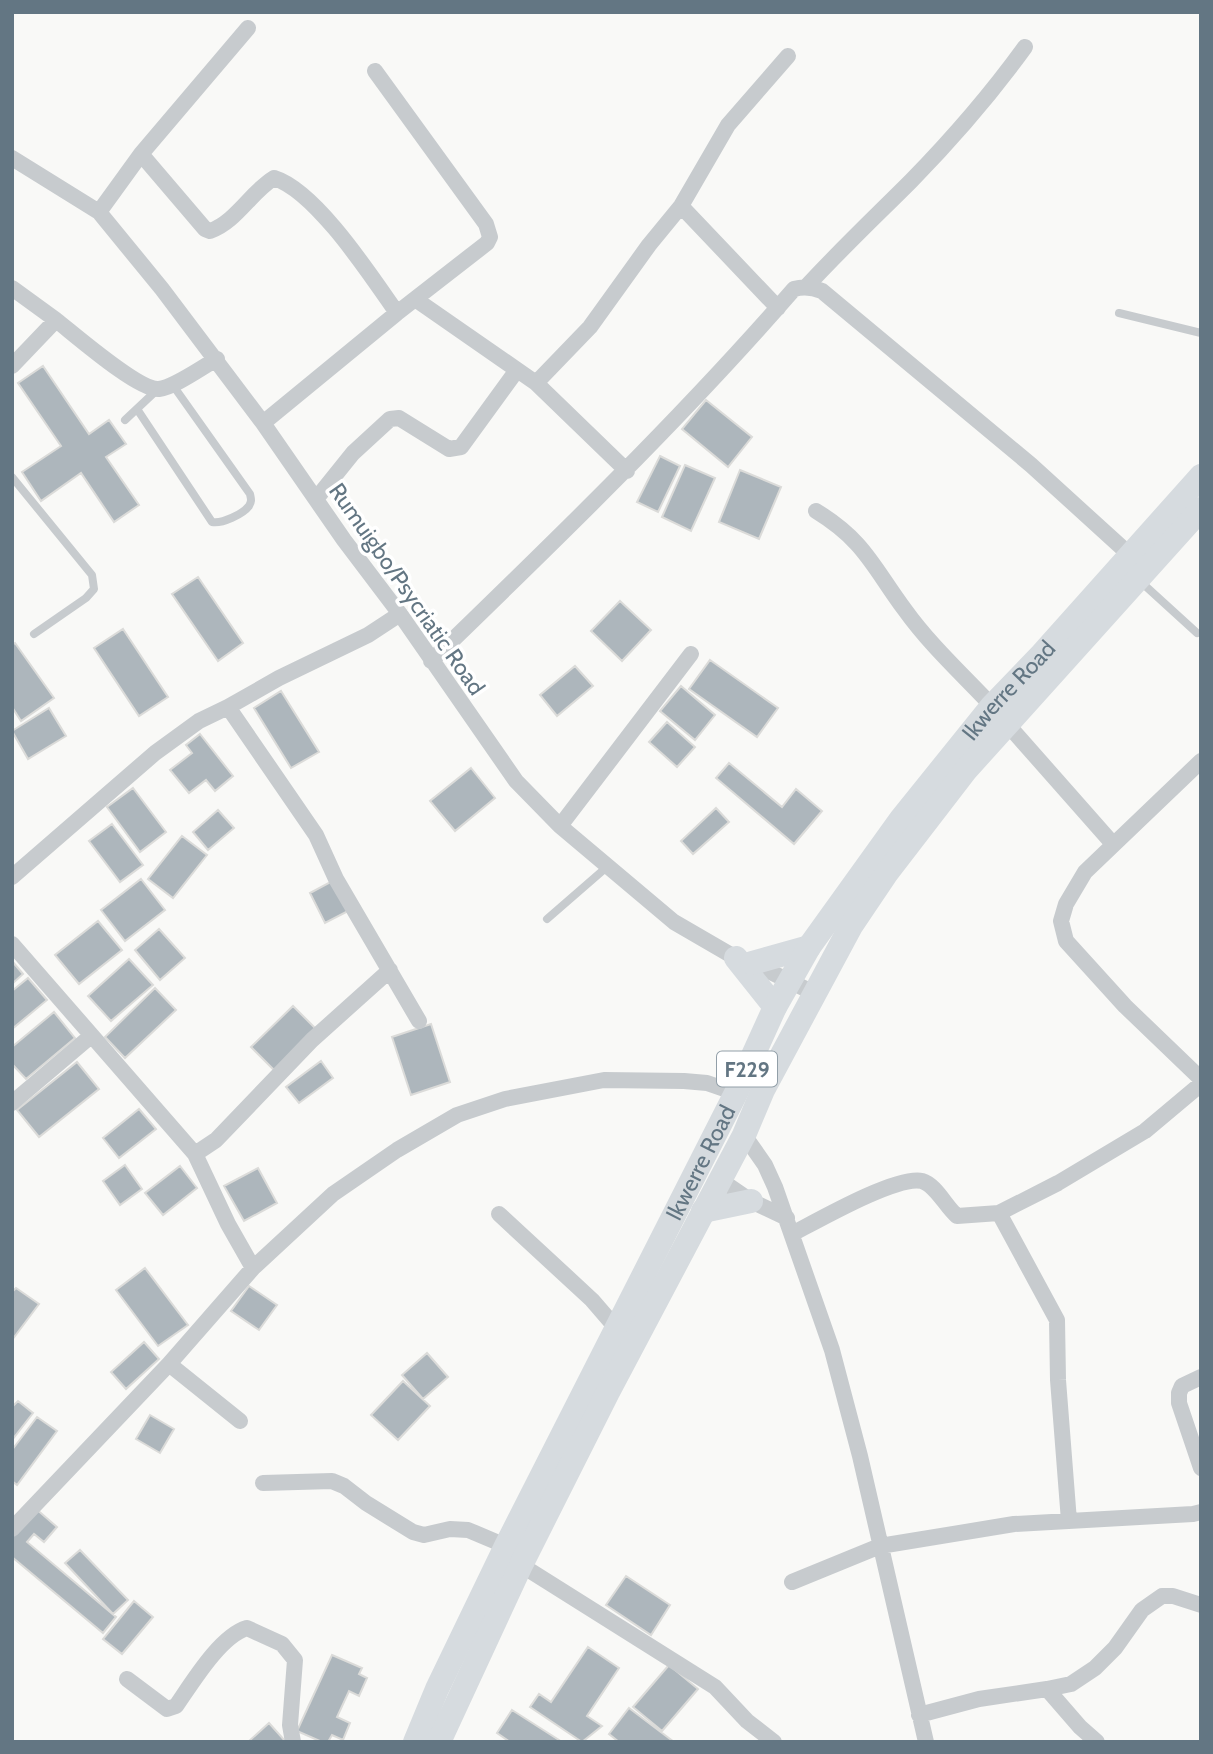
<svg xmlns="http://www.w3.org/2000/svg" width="1213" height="1754" font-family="Cabin,sans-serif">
<rect width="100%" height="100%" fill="#f9f9f7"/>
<path fill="#adb6bc" stroke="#dbdbd9" stroke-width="2" d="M43,366L89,434L109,420L126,444L106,457L139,505L114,522L81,473L41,501L22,472L61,446L18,383Z
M706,400L752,437L728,467L682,429Z
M660,456L680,466L658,512L637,502Z
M685,465L715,478L691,531L662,517Z
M740,470L781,487L759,539L719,522Z
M198,577L243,643L218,661L172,594Z
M620,601L651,630L622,661L591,631Z
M123,629L168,697L139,716L94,648Z
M15,643L54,698L21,721L12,707V645Z
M710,660L778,708L757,737L689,689Z
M575,666L593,686L557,716L540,695Z
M681,686L715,715L695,740L660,711Z
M281,691L319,752L291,768L254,708Z
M49,708L66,736L28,759L12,731Z
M667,722L695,747L677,767L649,742Z
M200,734L233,776L215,791L206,780L189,793L170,770L192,753L186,745Z
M729,763L782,807L796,789L822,811L794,844L716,778Z
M471,768L495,798L455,831L430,801Z
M133,788L166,832L140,852L107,807Z
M716,808L729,822L693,854L681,841Z
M218,810L234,828L208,850L193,832Z
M112,824L143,865L120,882L89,841Z
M182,836L207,855L173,898L148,879Z
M141,879L165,910L125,941L101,910Z
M336,879L352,909L325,923L310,893Z
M98,921L122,950L79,984L55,955Z
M159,929L185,958L160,980L135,950Z
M129,959L153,985L111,1021L88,996Z
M12,961L23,974L12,984Z
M28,978L47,1000L12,1029V991Z
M155,988L176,1010L125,1058L105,1037Z
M293,1006L316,1029L274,1070L251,1047Z
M54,1012L75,1038L26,1079L12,1064V1047Z
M431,1024L450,1082L411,1095L392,1037Z
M321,1061L333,1078L299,1103L286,1087Z
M77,1062L99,1089L39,1137L17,1110Z
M139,1109L156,1129L119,1158L103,1138Z
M125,1165L142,1189L120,1205L103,1181Z
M180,1166L197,1188L163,1215L145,1193Z
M258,1168L277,1203L244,1221L224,1186Z
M145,1268L188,1325L158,1346L116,1290Z
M249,1286L277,1305L259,1330L231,1311Z
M16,1288L39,1304L12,1340V1292Z
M144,1342L159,1359L126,1389L111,1372Z
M427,1353L448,1377L423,1399L402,1375Z
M403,1381L430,1406L398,1440L371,1415Z
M18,1401L33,1413L12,1440V1407Z
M150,1415L174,1429L160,1453L136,1439Z
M37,1417L57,1431L17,1485L12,1481V1450Z
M35,1508L57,1527L44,1542L34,1534L27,1542L116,1617L103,1633L12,1557V1534Z
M80,1550L128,1600L113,1614L65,1563Z
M626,1576L670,1605L651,1635L606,1605Z
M134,1601L153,1617L122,1654L103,1639Z
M588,1647L619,1668L587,1716L602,1726L582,1742L530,1707L539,1694L551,1702Z
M332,1655L362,1668L359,1674L367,1678L359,1696L349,1691L337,1717L350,1723L343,1740L332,1735L328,1742H322L297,1731Z
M669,1665L698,1689L662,1731L633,1707Z
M629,1708L674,1742H619L609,1734Z
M512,1710L562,1742H510L497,1733Z
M269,1723L286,1742H248Z"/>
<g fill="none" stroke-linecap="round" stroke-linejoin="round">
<path stroke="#c7cbce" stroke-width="8" d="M1119,313L1201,333
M137,409L212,522C222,524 243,514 249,506C252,501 251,499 250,494L172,384
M125,420L158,389
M12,477L92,575L94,589L86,598L34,634
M1141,582L1197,633
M547,919L608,866"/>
<path stroke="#c7cbce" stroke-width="16" d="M141,154L205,229L210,231C236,222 251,192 274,178C316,191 371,276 397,313
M12,158L99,212L162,289L263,423L344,540L400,614L516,781L560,826L674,922L736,958L752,963L814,993
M681,206L778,308
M99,212L141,154L248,28
M806,287C840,250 876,216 911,181C952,139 991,94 1025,47
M12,288L56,320L12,366
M415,299L536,383L627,471
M56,320C74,334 139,391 159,389C175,387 202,367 217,359
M536,383L590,327L649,245L681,206L728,125L788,56
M263,423L397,313L487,243L490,237L486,224L375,71
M316,499L353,453L390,419L399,418L449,449L461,447L517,370
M816,511C865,541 873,567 905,610C930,645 963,675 992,706
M431,661C556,540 680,420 794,289C804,286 812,287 822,291L1031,465L1130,555
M228,707L316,835L336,879L419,1021
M1008,725L1113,844
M1201,761L1085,872L1066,904L1061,921L1066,941L1125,1006L1201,1079
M560,826L691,654
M12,877L155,753L199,721L228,707L279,678L368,635L400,614
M12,944L195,1154L228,1224L253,1268
M12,1103L91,1036
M744,1135L765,1165L775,1187L832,1350L860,1456L926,1742
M195,1154L216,1140L312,1040L390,970
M719,1179L751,1201L787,1218
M999,1213L1057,1320L1058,1380L1069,1521
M499,1214L592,1300L617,1329
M792,1234C817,1221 897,1175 922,1181C936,1185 946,1207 957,1216L999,1213L1058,1183L1145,1131L1201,1084
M169,1364L240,1421
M1201,1377L1182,1386L1179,1393V1403L1201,1468
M263,1483L332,1481L344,1486L366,1503L413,1532L424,1535L450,1529L468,1530L506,1546
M12,1529L169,1364L253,1268L333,1194L397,1150L457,1115L505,1099L604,1080L684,1081L707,1083L736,1093
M521,1565L715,1687L747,1721L774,1742
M792,1582L880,1546L1014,1524L1193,1514L1201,1512
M127,1679L167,1709L176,1706C192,1683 220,1636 247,1628L282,1644L295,1660L290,1725L293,1742
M1047,1689L1080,1727L1097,1742
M919,1715L979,1699L1047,1689L1071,1684L1095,1668L1115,1648L1142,1610L1162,1596H1173L1201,1605"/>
<g stroke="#d6dbdf" stroke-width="24">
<path d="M736,958L775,1007"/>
<path d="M752,963L809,947"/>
<path d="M703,1211L751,1201"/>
<path id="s1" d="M415,1742L437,1689L506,1546L736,1093L775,1007L809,947L901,819L992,706L1042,654L1201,476"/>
<path d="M439,1742L521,1565L608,1392L744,1135L763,1090L851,926L886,874L966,770L1201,509"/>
</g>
</g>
<g text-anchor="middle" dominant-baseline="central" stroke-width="7" stroke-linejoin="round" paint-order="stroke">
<rect fill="#fff" stroke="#929fa8" stroke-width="2" x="717" y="1051.5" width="60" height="35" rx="5"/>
<g font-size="21" font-weight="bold" fill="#637683">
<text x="747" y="1069">F229</text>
</g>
<g font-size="23" fill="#637683" stroke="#fff">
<text transform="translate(407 589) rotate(55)">Rumuigbo/Psycriatic Road</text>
<text stroke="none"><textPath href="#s1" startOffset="1213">Ikwerre Road</textPath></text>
<text stroke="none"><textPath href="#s1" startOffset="646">Ikwerre Road</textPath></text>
</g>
</g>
<rect width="1213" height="1754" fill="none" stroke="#637683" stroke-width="28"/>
</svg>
